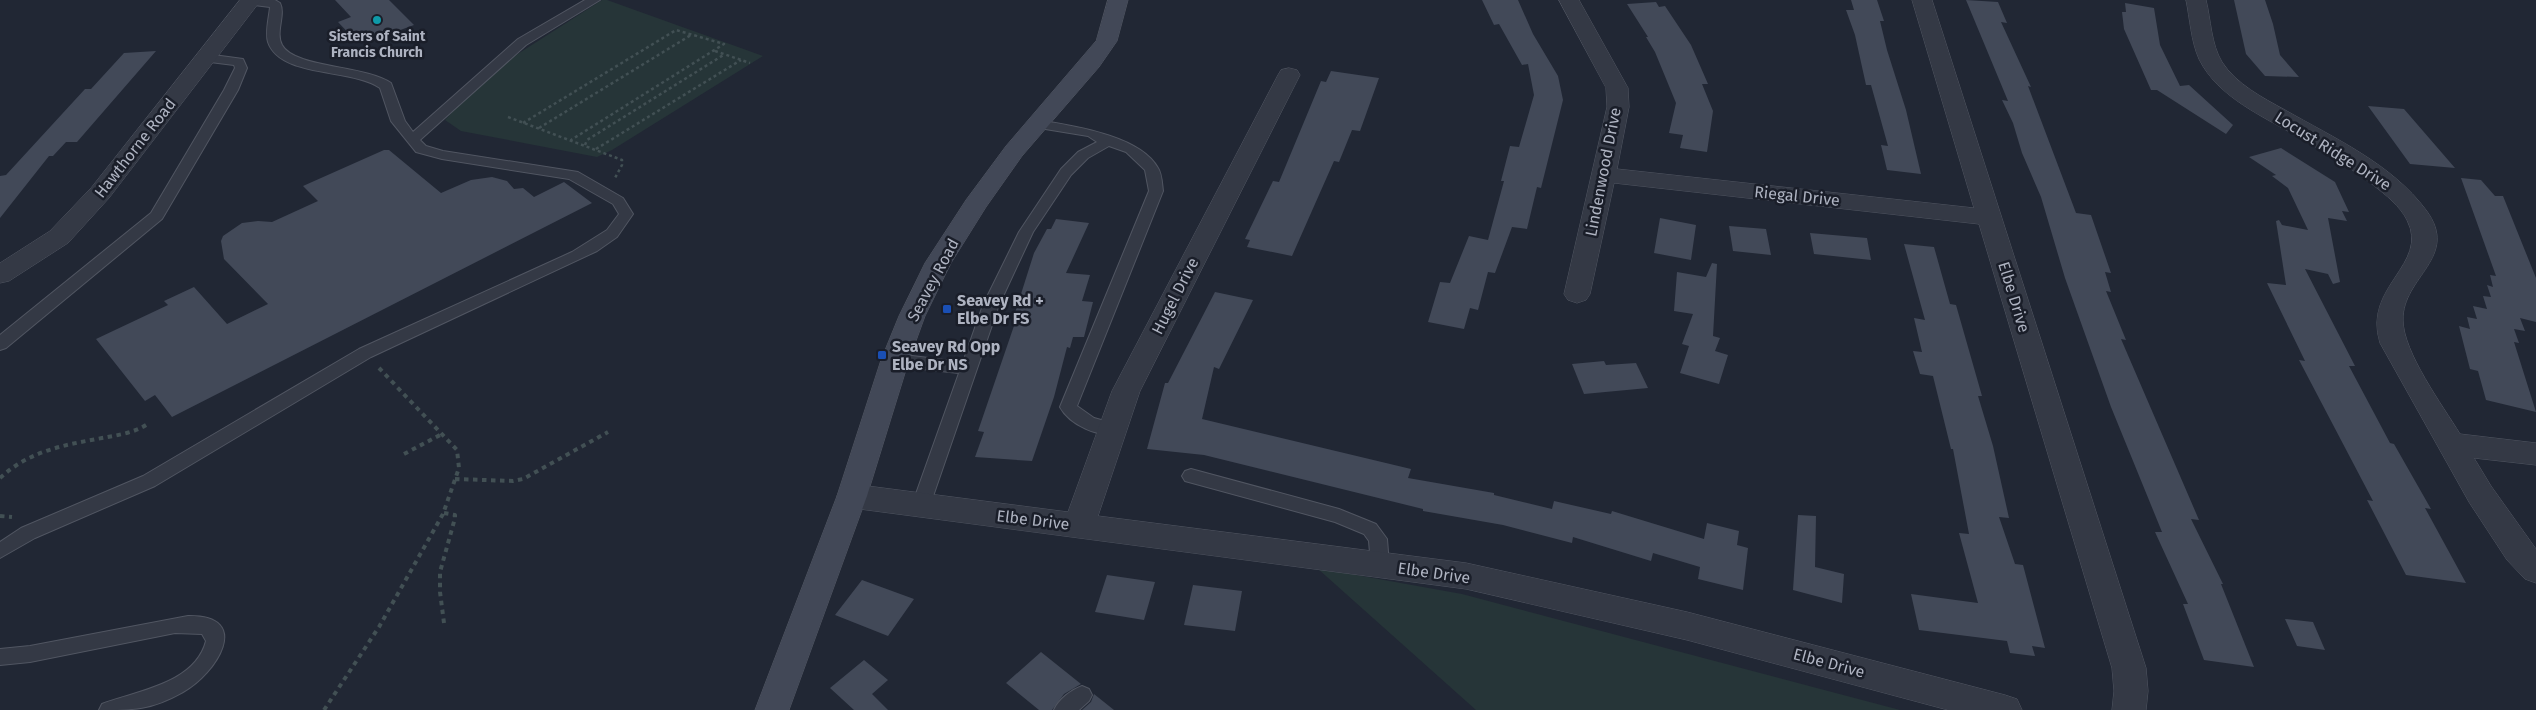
<svg xmlns="http://www.w3.org/2000/svg" width="2536" height="710" font-family="'Fira Sans',sans-serif">
<rect width="100%" height="100%" fill="#212734"/>
<path fill="#263538" d="M602,0H607L763,56L612,150L597,157L461,131L445,120L488,73Z
M1317,568L1462,594L1900,710H1476Z"/>
<path fill="#424958" d="M335,0H389L414,25L384,36L382,33L357,42L338,22L351,17Z
M1482,0H1518L1533,34L1558,76L1563,100L1541,188L1537,187L1527,229L1512,227L1495,273L1488,272L1478,310L1470,308L1464,329L1428,322L1440,282L1450,283L1469,236L1488,240L1504,181H1501L1510,146L1519,147L1534,95L1528,64L1522,65L1499,24L1494,25Z
M1851,0H1877L1884,21H1880L1887,50L1906,110L1921,174L1887,170L1881,145L1888,146L1871,85H1866L1855,35L1846,10H1854Z
M1966,0L1998,2L2007,23L2001,22L2031,87L2028,86L2076,213L2091,215L2111,273L2105,272L2111,292L2106,291L2126,340L2121,339L2199,520L2191,519L2223,584H2221L2254,667L2204,660L2183,604H2188L2155,532H2162L2111,407L2065,278L2041,197L2022,153L2013,123L2002,100L2008,101Z
M2234,0H2265L2273,24L2280,55L2299,77L2265,76L2246,54Z
M1656,2L1659,7L1665,6L1691,45L1708,84H1702L1713,111L1707,152L1680,148L1683,135L1669,133L1676,103L1655,52L1646,37H1648L1627,4Z
M2125,3L2154,8L2160,45L2180,86L2189,85L2233,125L2226,134L2157,90H2151L2124,29L2122,12H2126Z
M156,51L77,142H66L53,156H49L0,218V176L6,175L85,89H91L124,53Z
M1331,71L1379,78L1360,131L1352,130L1339,162L1334,161L1292,256L1247,247L1250,240L1245,239L1273,181L1279,182L1321,81L1326,82Z
M2368,106L2404,109L2455,168L2410,164Z
M2281,148L2335,182L2349,212L2342,211L2347,221L2328,218L2340,282L2333,284L2328,274L2305,269L2355,366H2349L2390,443L2394,444L2431,509L2425,508L2466,583L2406,575L2367,500L2373,501L2299,360L2305,361L2267,283L2286,285L2276,221L2279,220L2282,225L2308,230L2288,188L2272,176L2276,175L2249,157Z
M384,150H389L441,193L471,180L492,177L507,181L514,189L523,188L534,197L564,182L592,203L172,417L155,395L145,401L96,339L168,305L164,301L194,287L227,324L268,304L224,259L221,241L223,236L242,223L258,221L272,222L318,201L303,186Z
M2461,178L2481,180L2495,196H2503L2536,278V322L2520,318L2525,331L2514,329L2519,343L2514,342L2536,412L2486,400L2478,371L2470,369L2459,326L2470,329L2467,317L2477,319L2473,306L2487,309L2483,296L2491,297L2487,285L2493,287L2490,275L2496,276Z
M1660,218L1696,225L1691,260L1654,253Z
M1056,219L1089,223L1066,273L1090,275L1082,301L1093,302L1084,337H1073L1070,348L1067,347L1054,397L1032,461L975,457L984,432L978,431L1017,317L1014,316L1034,253L1047,229H1051Z
M1729,226L1766,229L1771,255L1733,251Z
M1810,233L1867,238L1871,260L1814,254Z
M1904,244L1934,247L1950,304L1956,305L1982,396H1978L1993,446L2009,518L1999,517L2015,564L2023,565L2045,648L2032,646L2035,656L2010,653L2007,641L1919,630L1911,594L1978,603L1959,533L1969,534L1953,449H1951L1933,376L1920,374L1913,351L1922,352L1914,318L1925,320Z
M1712,263L1717,264L1713,336L1720,338L1715,351L1728,355L1719,384L1680,373L1689,346L1682,344L1693,314L1674,311L1677,272L1706,277Z
M1215,292L1253,300L1219,369L1214,367L1202,419L1411,469L1408,478L1494,493V495L1552,509L1554,501L1611,514L1612,511L1704,539L1707,523L1739,531L1737,545L1748,548L1743,590L1698,579L1700,567L1653,553L1651,561L1573,537L1572,543L1503,525L1423,511V509L1204,455L1147,449L1165,383H1168Z
M1604,361L1606,365L1636,363L1648,388L1584,394L1572,364Z
M1798,515L1816,516L1815,567L1844,574L1842,603L1793,590Z
M1107,575L1155,582L1144,620L1095,612Z
M862,580L914,599L888,636L835,615Z
M1193,585L1242,591L1235,631L1184,625Z
M2285,619L2313,622L2325,650L2297,646Z
M1041,652L1081,684L1064,694L1052,710H1039L1006,683Z
M864,660L888,680L872,694L888,710H854L830,688Z
M1094,694L1114,710H1082L1091,702Z"/>
<g fill="none" stroke-linecap="round" stroke-linejoin="round">
<defs>
<path id="lane" d="M245,0H275L280,3C286,15 275,32 282,45C294,68 365,65 391,83L405,121L413,132L518,39L585,0H600L526,45L420,140L426,146L443,151L578,172L623,198L633,214L617,237L597,251L371,357L155,486L35,538L0,558V542L21,528L143,476L359,349L572,252L607,230L619,214L613,204L569,179L442,159L416,152L391,121L380,88C352,68 280,78 268,42C265,32 269,18 270,7L246,4Z
M206,54L243,59L247,68L238,90L162,219L6,348L0,350V335L151,213L224,90L235,68L234,65L202,61L200,58L202,55Z
M1038,120C1072,126 1140,135 1158,168C1162,174 1162,184 1163,191L1077,406L1094,418L1119,425L1122,429L1119,433C1099,439 1069,424 1060,407L1149,191L1145,170L1126,152L1109,146L1088,158L1071,175L1033,232L999,305L930,505L927,510L921,512L915,510L912,505L959,373L895,366L889,364L887,360L889,356L895,354L963,362L983,305L1019,232L1061,169L1078,152L1097,142L1088,136L1033,127L1031,124L1033,121Z
M1191,469L1339,509L1376,524L1387,539L1389,565L1387,570L1380,573L1373,570L1371,565L1369,541L1364,534L1335,522L1185,481L1182,476L1185,471Z
M188,616C254,615 216,674 183,692C151,710 134,710 99,710L102,704C136,691 195,684 206,641L202,634L175,633L30,662L0,665V649L30,646Z
M1082,686L1089,689L1092,695L1089,701L1079,710H1054C1059,699 1071,690 1082,686Z"/>
<path id="street" d="M240,0H261L109,198L68,243L9,281L0,283V263L50,231L91,188Z
M1559,0H1579L1628,88L1629,107L1617,169L1974,208L1912,0H1932L2146,668L2148,691L2146,710H2112L2114,691L2112,668L1979,224L1614,183L1590,294L1586,300L1577,303L1568,300L1564,294L1607,107L1606,88Z
M2186,0H2206C2211,20 2211,44 2222,62C2236,84 2263,98 2285,110C2334,138 2392,164 2426,210C2461,257 2402,277 2403,320C2403,352 2443,406 2460,434L2536,443V465L2474,458L2491,486L2536,549V583L2525,579L2507,560L2469,502L2380,343C2362,286 2430,265 2407,220C2400,206 2386,195 2373,185C2350,167 2325,152 2300,138C2265,117 2218,98 2199,59C2191,41 2190,19 2186,0Z
M1289,68L1297,70L1300,75L1140,391L1098,516L1466,563L1687,612L2005,695L2017,699L2022,710H1948L1687,640L1466,589L852,508L841,504L837,496L841,488L852,484L1068,512L1112,391L1278,75L1281,70Z"/>
<path id="secondary" d="M1108,0H1128L1117,41L1099,67L1022,156L986,207L951,263L925,316L909,360L867,496L789,710H755L837,496L881,360L899,316L925,263L966,200L1006,146L1096,41Z"/>
</defs>
<use href="#lane" stroke="#515662" stroke-width="2"/>
<use href="#street" stroke="#515662" stroke-width="1"/>
<use href="#secondary" stroke="#515662" stroke-width="1"/>
<path stroke="#425054" stroke-width="2.5" stroke-dasharray="3 3" stroke-linecap="butt" d="M715,51L750,63
M508,117L622,160V165L615,178
M523,123L676,30L724,44L571,140
M539,128L691,35
M585,145L587,140L725,54
M596,149L741,60"/>
<path stroke="#425054" stroke-width="4" stroke-dasharray="4.5 4.5" stroke-linecap="butt" d="M404,454L442,434
M0,478C29,451 64,445 102,438C118,435 135,433 149,423
M455,479L513,481L523,479L608,432
M444,513L455,515V518L440,572V592L444,623
M0,516L12,517
M324,710L379,627L443,514L459,468L457,450L379,368"/>
<use href="#lane" fill="#343945" fill-rule="evenodd"/>
<use href="#street" fill="#343945" fill-rule="evenodd"/>
<use href="#secondary" fill="#424857" fill-rule="evenodd"/>
</g>
<circle fill="#0f9aa8" stroke="#1a1e29" stroke-width="2" cx="377" cy="20" r="5"/>
<g fill="#1a4fb4" stroke="#1a1e29" stroke-width="2">
<rect x="942" y="304" width="10" height="10" rx="2.5"/>
<rect x="877" y="350" width="10" height="10" rx="2.5"/>
</g>
<g text-anchor="middle" dominant-baseline="central" stroke-width="5" stroke-linejoin="round" paint-order="stroke">
<g font-size="14" font-weight="bold" fill="#aeb3c1" stroke="#1a1e29">
<text x="377" y="36">Sisters of Saint<tspan x="377" dy="16">Francis Church</tspan></text>
</g>
<g font-size="16" fill="#aeb3c1" stroke="#1a1e29">
<text transform="translate(135 148) rotate(-52)">Hawthorne Road</text>
<text transform="translate(2333 151) rotate(32)">Locust Ridge Drive</text>
<text transform="translate(1603 172) rotate(-79)">Lindenwood Drive</text>
<text transform="translate(1797 196) rotate(6)">Riegal Drive</text>
<text transform="translate(933 280) rotate(-62)">Seavey Road</text>
<text transform="translate(1175 296) rotate(-63)">Hugel Drive</text>
<text transform="translate(2014 297) rotate(73)">Elbe Drive</text>
<text transform="translate(1033 520) rotate(7)">Elbe Drive</text>
<text transform="translate(1434 573) rotate(8)">Elbe Drive</text>
<text transform="translate(1829 663) rotate(15)">Elbe Drive</text>
</g>
<g font-size="16" font-weight="bold" fill="#aeb3c1" stroke="#1a1e29" text-anchor="start">
<text x="957" y="300">Seavey Rd +<tspan x="957" dy="18">Elbe Dr FS</tspan></text>
<text x="892" y="346">Seavey Rd Opp<tspan x="892" dy="18">Elbe Dr NS</tspan></text>
</g>
</g>
</svg>
